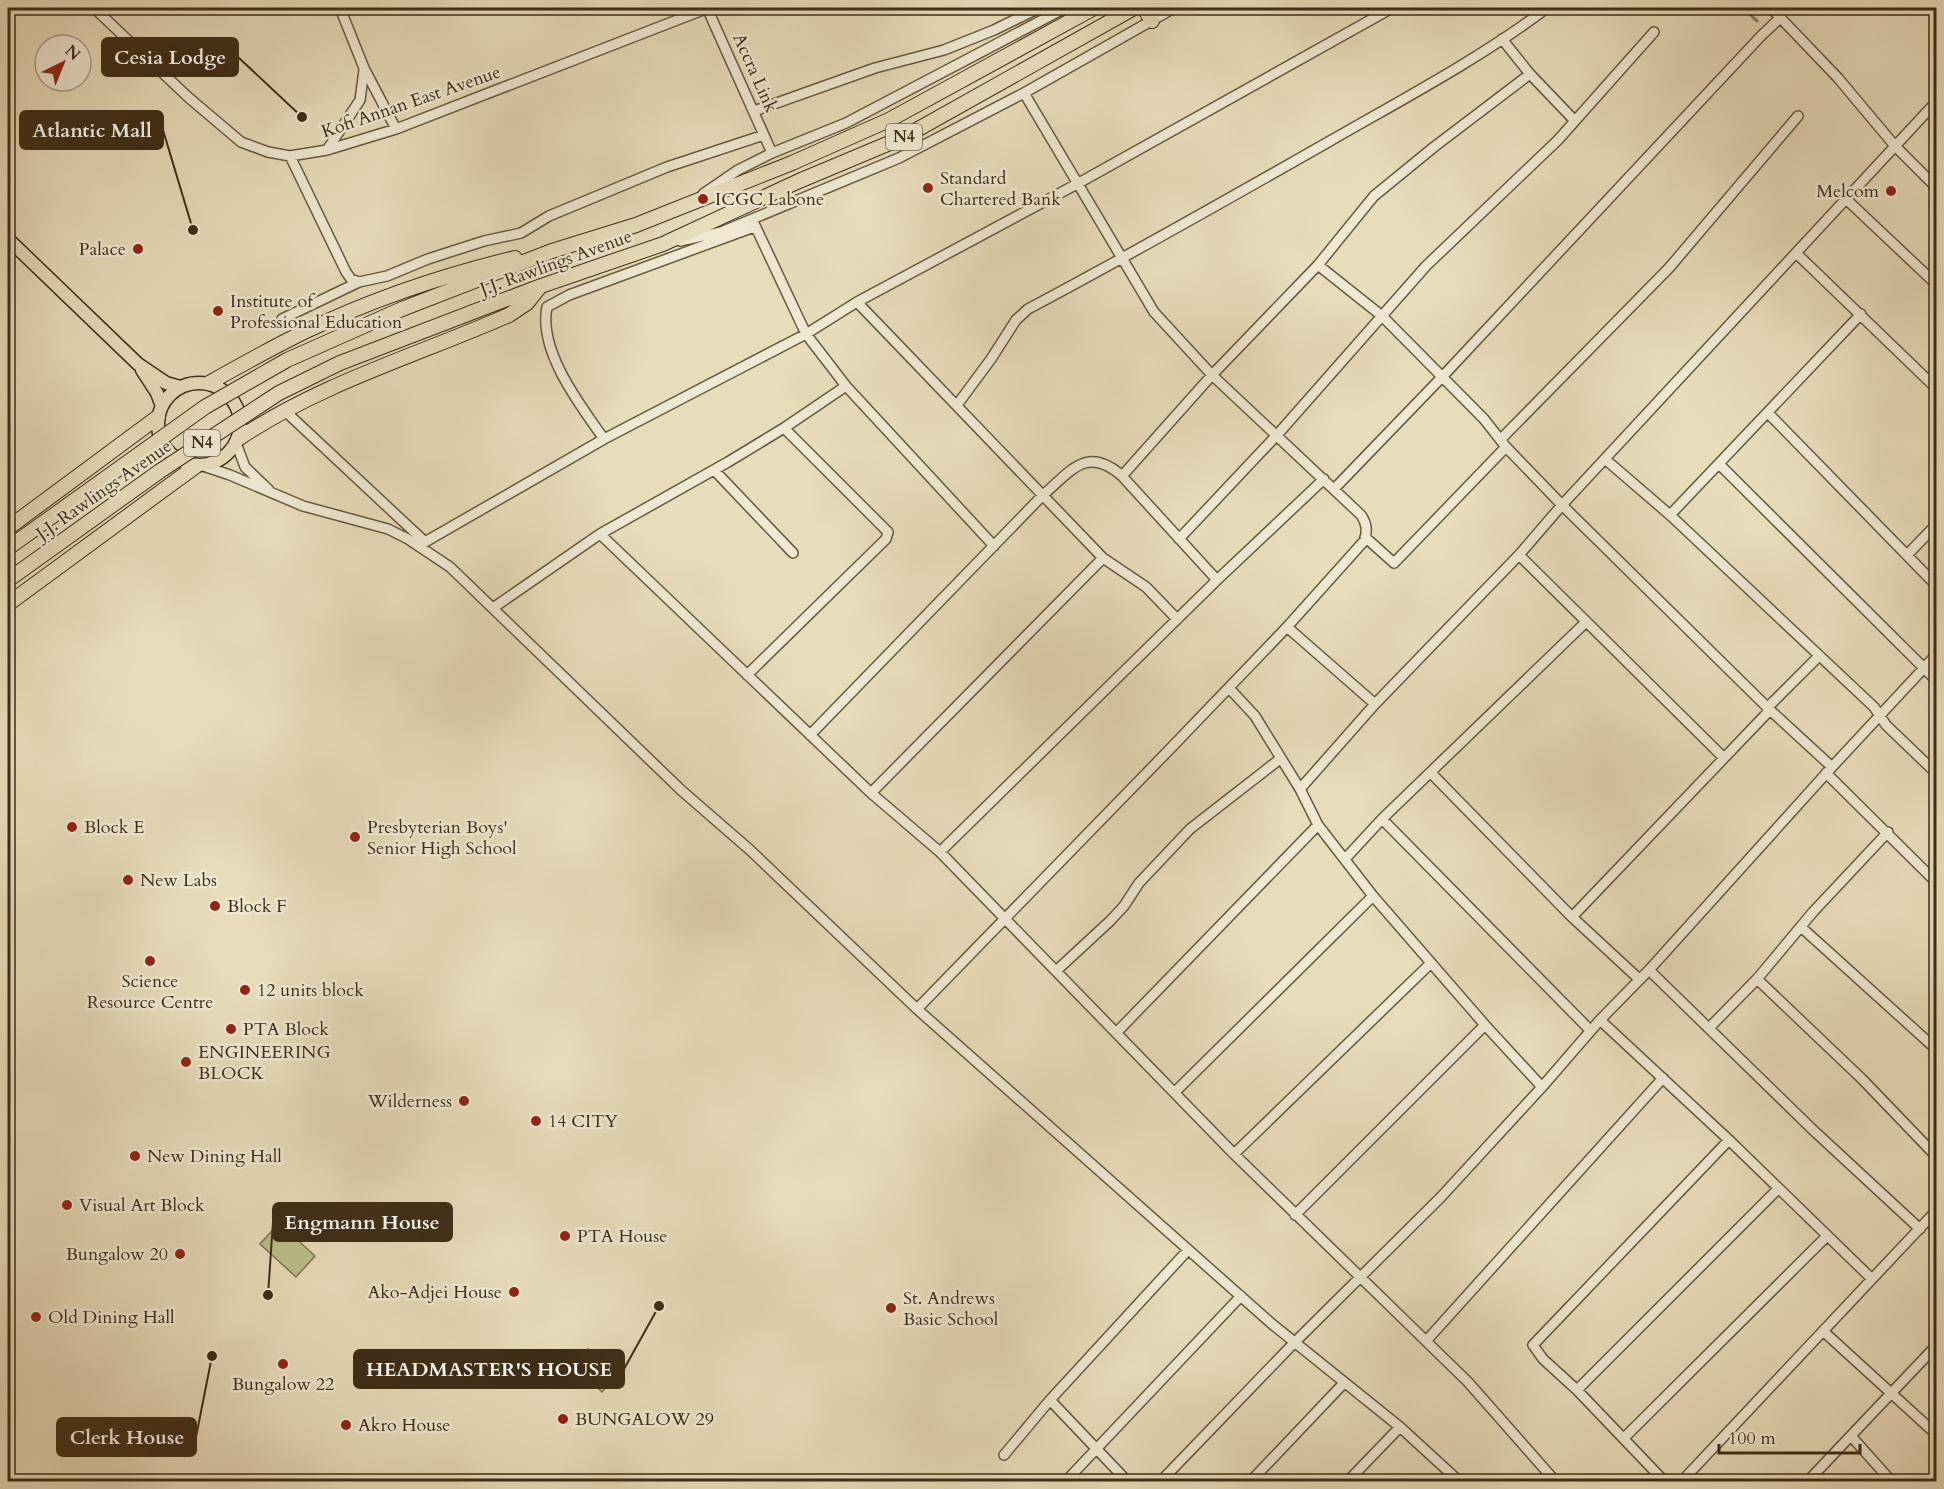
<svg xmlns="http://www.w3.org/2000/svg" width="1944" height="1489" font-family="Cardo,serif">
<rect width="100%" height="100%" fill="#e8dcbb"/>
<filter id="stains"><feTurbulence type="fractalNoise" baseFrequency=".00333" numOctaves="4"/><feColorMatrix values="0 0 0 0 .2 0 0 0 0 .09 0 0 0 0 .02 0 0 0 .5 -.17"/></filter>
<radialGradient id="worn" r=".72"><stop offset=".6" stop-color="#630" stop-opacity="0"/><stop offset="1" stop-color="#630" stop-opacity=".3"/></radialGradient>
<path fill="#bbbf8c" stroke="#7c7652" stroke-width="1.5" d="M279,1223L315,1256L296,1277L260,1244Z
M588,1349L617,1376L602,1392L573,1365Z"/>
<g fill="none" stroke-linecap="round" stroke-linejoin="round">
<path stroke="#748370" stroke-width="3" d="M1656,8L1662,12L1675,8
M1743,8L1757,21"/>
<defs>
<path id="minor" d="M94,8L188,97L241,142L268,152L290,156L327,150L396,129L708,8
M340,8L364,68L396,129
M707,8L772,153
M1771,8L1838,78L1895,146L1936,187
M1502,39L1530,74L1575,121
M754,111L875,68L944,50L994,30L1039,8
M327,150L360,100L364,70
M290,156L346,272L351,279L359,282
M703,194L738,170L772,153L846,123L1065,8
M1846,199L1936,284
M752,219L806,334L846,386L994,546
M680,241L721,232L899,158L1024,93L1174,8
M1796,253L1936,388
M1318,265L1382,316L1484,419L1506,447L1562,505L1770,710L1832,767
M857,302L1103,558L1146,587L1177,619
M282,319L359,282L387,276L428,259L484,241L521,233L549,216L667,167L764,135
M957,405L991,359L1016,320L1028,309C1130,255 1230,198 1330,141C1403,99 1479,59 1547,8
M285,411L424,541
M1768,413L1936,585
M604,439C580,405 538,351 547,307L569,295L754,227
M1501,439L1669,268L1798,116
M236,443L245,467L269,490
M1605,459L1670,515L1874,707L1886,725L1936,773
M1719,464L1936,680
M203,466L230,475L303,506L388,529L408,539L450,567L681,790L750,850L917,1009L1272,1324L1400,1427L1460,1482
M715,471L793,553
M1334,489L1443,376L1761,36L1781,17
M1670,515L1861,314
M600,534L871,793L940,852L1234,1154L1468,1382L1556,1482
M1365,537L1394,563L1506,447
M1179,539L1277,435L1426,266L1558,140L1654,32
M418,546L604,439L806,334L857,302L1077,184L1392,8
M1519,555L1724,758
M1907,555L1936,525
M1217,580L1324,479
M493,608L600,534L728,462L784,428L846,386
M1287,627L1375,704
M747,675L886,539L888,532L784,428
M1229,688L1255,716L1300,789L1318,825L1373,896L1485,1025L1542,1087
M1768,707L1819,656
M810,735L1043,495C1071,471 1087,445 1122,476L1212,375L1318,265L1374,196L1434,147L1530,74
M1431,773L1572,917L1639,979
M1826,773L1936,882
M1300,789L1375,704L1519,555L1562,505L1936,102
M871,793L1103,558
M1382,819L1590,1030
M940,852L1217,580L1122,476
M1345,859L1382,819L1586,622
M1572,917L1770,710
M1801,927L1936,1049
M1649,970L1812,1129L1920,1229
M1056,971L1110,921L1124,906L1139,883L1190,829L1280,759
M1757,979L1862,1079L1936,1156
M917,1009L1169,750L1287,627L1365,540C1367,530 1367,524 1361,515L1212,375L1154,312L1024,93
M1600,1020L1729,1140L1872,1279
M1710,1027L1757,979L1813,912L1888,832
M1116,1033L1318,825
M1175,1092L1373,896
M1234,1154L1431,963
M1295,1215L1485,1025
M1823,1331L1936,1434
M1427,1340L1663,1078
M1577,1390L1778,1189
M1050,1400L1128,1482
M1851,1436L1892,1482
M1624,1438L1827,1236
M1004,1455L1050,1400L1188,1250
M1065,1482L1241,1296
M1160,1482L1294,1343L1441,1197L1542,1087L1600,1020L1649,970L1832,767L1936,655
M1250,1482L1344,1383
M1347,1482L1400,1427
M1665,1482L1577,1390L1543,1359L1533,1345L1729,1140
M1681,1482L1936,1211
M1807,1482L1936,1346"/>
<path id="major" d="M8,239L138,364L166,383L180,387
M142,370L157,393L162,406
M158 424a41 41 0 1 1 82 0a41 41 0 1 1-82 0Z"/>
<path id="highway" d="M1144,8L1152,21
M402,309L552,251L636,225L792,163L889,120L1094,8
M413,335L541,286L663,244L799,181L904,137L1134,8
M209,383C241,365 273,347 306,331C373,299 444,275 515,258
M238,439C321,383 418,355 509,315L527,303L539,288
M8,528L158,417
M8,604L196,466"/>
</defs>
<use href="#minor" stroke="#685940" stroke-width="12"/>
<use href="#major" stroke="#3d2d17" stroke-width="15"/>
<use href="#highway" stroke="#3d2d17" stroke-width="16"/>
<use href="#minor" stroke="#f0e8d3" stroke-width="9"/>
<use href="#major" stroke="#e8dcbb" stroke-width="12"/>
<use href="#highway" stroke="#e8dcbb" stroke-width="14"/>
<defs>
<path id="highway-bridge" d="M8,548L205,407L287,360L402,309
M8,580L160,471L279,393L340,363L413,335"/>
</defs>
<use href="#highway-bridge" stroke="#3d2d17" stroke-width="16" stroke-linecap="butt"/>
<use href="#highway-bridge" stroke="#e8dcbb" stroke-width="14"/>
</g>
<g fill="#8f2418" stroke="#f0e8d3" stroke-width="2">
<circle cx="928" cy="188" r="6"/>
<circle cx="1891" cy="191" r="6"/>
<circle cx="703" cy="199" r="6"/>
<circle cx="138" cy="249" r="6"/>
<circle cx="218" cy="311" r="6"/>
<circle cx="72" cy="827" r="6"/>
<circle cx="355" cy="837" r="6"/>
<circle cx="128" cy="880" r="6"/>
<circle cx="215" cy="906" r="6"/>
<circle cx="150" cy="961" r="6"/>
<circle cx="245" cy="990" r="6"/>
<circle cx="231" cy="1029" r="6"/>
<circle cx="186" cy="1062" r="6"/>
<circle cx="464" cy="1101" r="6"/>
<circle cx="536" cy="1121" r="6"/>
<circle cx="135" cy="1156" r="6"/>
<circle cx="67" cy="1205" r="6"/>
<circle cx="565" cy="1236" r="6"/>
<circle cx="180" cy="1254" r="6"/>
<circle cx="514" cy="1292" r="6"/>
<circle cx="891" cy="1308" r="6"/>
<circle cx="36" cy="1317" r="6"/>
<circle cx="283" cy="1364" r="6"/>
<circle cx="563" cy="1419" r="6"/>
<circle cx="346" cy="1425" r="6"/>
</g>
<g text-anchor="middle" dominant-baseline="central" stroke-width="5" stroke-linejoin="round" paint-order="stroke">
<g fill="#f0e8d3" stroke="#73654f" stroke-width="1.5">
<rect x="886" y="124" width="36" height="26" rx="4.5"/>
<rect x="184" y="430" width="36" height="26" rx="4.5"/>
</g>
<g font-size="16" font-weight="bold" fill="#3d2d17">
<text x="904" y="137">N4</text>
<text x="202" y="443">N4</text>
</g>
<g font-size="18" fill="#3d2d17" stroke="#f0e8d3">
<text transform="translate(755 73) rotate(66)">Accra Link</text>
<text transform="translate(411 102) rotate(-19)">Kofi Annan East Avenue</text>
<text transform="translate(556 263) rotate(-20)">J.J. Rawlings Avenue</text>
<text transform="translate(104 490) rotate(-35)">J.J. Rawlings Avenue</text>
</g>
<g font-size="18" fill="#3d2d17" stroke="#f0e8d3" text-anchor="start">
<text x="940" y="178">Standard<tspan x="940" dy="21">Chartered Bank</tspan></text>
<text x="1879" y="191" text-anchor="end">Melcom</text>
<text x="715" y="199">ICGC Labone</text>
<text x="126" y="249" text-anchor="end">Palace</text>
<text x="230" y="301">Institute of<tspan x="230" dy="21">Professional Education</tspan></text>
<text x="84" y="827">Block E</text>
<text x="367" y="827">Presbyterian Boys'<tspan x="367" dy="21">Senior High School</tspan></text>
<text x="140" y="880">New Labs</text>
<text x="227" y="906">Block F</text>
<text x="150" y="981" text-anchor="middle">Science<tspan x="150" dy="21">Resource Centre</tspan></text>
<text x="257" y="990">12 units block</text>
<text x="243" y="1029">PTA Block</text>
<text x="198" y="1052">ENGINEERING<tspan x="198" dy="21">BLOCK</tspan></text>
<text x="452" y="1101" text-anchor="end">Wilderness</text>
<text x="548" y="1121">14 CITY</text>
<text x="147" y="1156">New Dining Hall</text>
<text x="79" y="1205">Visual Art Block</text>
<text x="577" y="1236">PTA House</text>
<text x="168" y="1254" text-anchor="end">Bungalow 20</text>
<text x="502" y="1292" text-anchor="end">Ako-Adjei House</text>
<text x="903" y="1298">St. Andrews<tspan x="903" dy="21">Basic School</tspan></text>
<text x="48" y="1317">Old Dining Hall</text>
<text x="283" y="1384" text-anchor="middle">Bungalow 22</text>
<text x="575" y="1419">BUNGALOW 29</text>
<text x="358" y="1425">Akro House</text>
</g>
</g>
<path fill="none" stroke="#3d2d17" stroke-width="2" d="M302 117L238 57M193 230L163 130M268 1295L273 1222M659 1306L624 1369M212 1356L196 1437"/>
<g fill="#3d2d17" stroke="#f0e8d3" stroke-width="2">
<circle cx="302" cy="117" r="6"/>
<circle cx="193" cy="230" r="6"/>
<circle cx="268" cy="1295" r="6"/>
<circle cx="659" cy="1306" r="6"/>
<circle cx="212" cy="1356" r="6"/>
</g>
<g fill="#3d2d17" stroke="#3d2d17" stroke-width="2">
<rect x="102" y="38" width="136" height="38" rx="6"/>
<rect x="20" y="111" width="143" height="38" rx="6"/>
<rect x="273" y="1203" width="179" height="38" rx="6"/>
<rect x="354" y="1350" width="270" height="38" rx="6"/>
<rect x="57" y="1418" width="139" height="38" rx="6"/>
</g>
<g font-size="20" text-anchor="middle" font-weight="bold" fill="#fff">
<text x="170" y="64">Cesia Lodge</text>
<text x="92" y="137">Atlantic Mall</text>
<text x="362" y="1229">Engmann House</text>
<text x="489" y="1376">HEADMASTER'S HOUSE</text>
<text x="127" y="1444">Clerk House</text>
</g>
<rect width="1944" height="1489" fill="none" stroke="#e8dcbb" stroke-width="30"/>
<rect x="9" y="9" width="1926" height="1471" fill="none" stroke="#3d2d17" stroke-width="3"/>
<rect x="15" y="15" width="1914" height="1459" fill="none" stroke="#3d2d17" stroke-width="1.5"/>
<g transform="translate(63 63) rotate(43)"><circle r="28" fill="#f0e8d3" stroke="#a89d88" stroke-width="1.5"/>
<path d="M0-4.5L10 22L0 15L-10 22Z" fill="#8f2418"/>
<text y="-9" font-size="16" font-weight="bold" text-anchor="middle" fill="#3d2d17">N</text>
</g>
<path d="M1719 1444v9h141v-9" fill="none" stroke="#3d2d17" stroke-width="3"/>
<text x="1728" y="1444" font-size="18" fill="#3d2d17" stroke="#f0e8d3" stroke-width="4.5" paint-order="stroke">100 m</text>
<rect width="100%" height="100%" filter="url(#stains)"/>
<rect width="100%" height="100%" fill="url(#worn)"/>
</svg>
